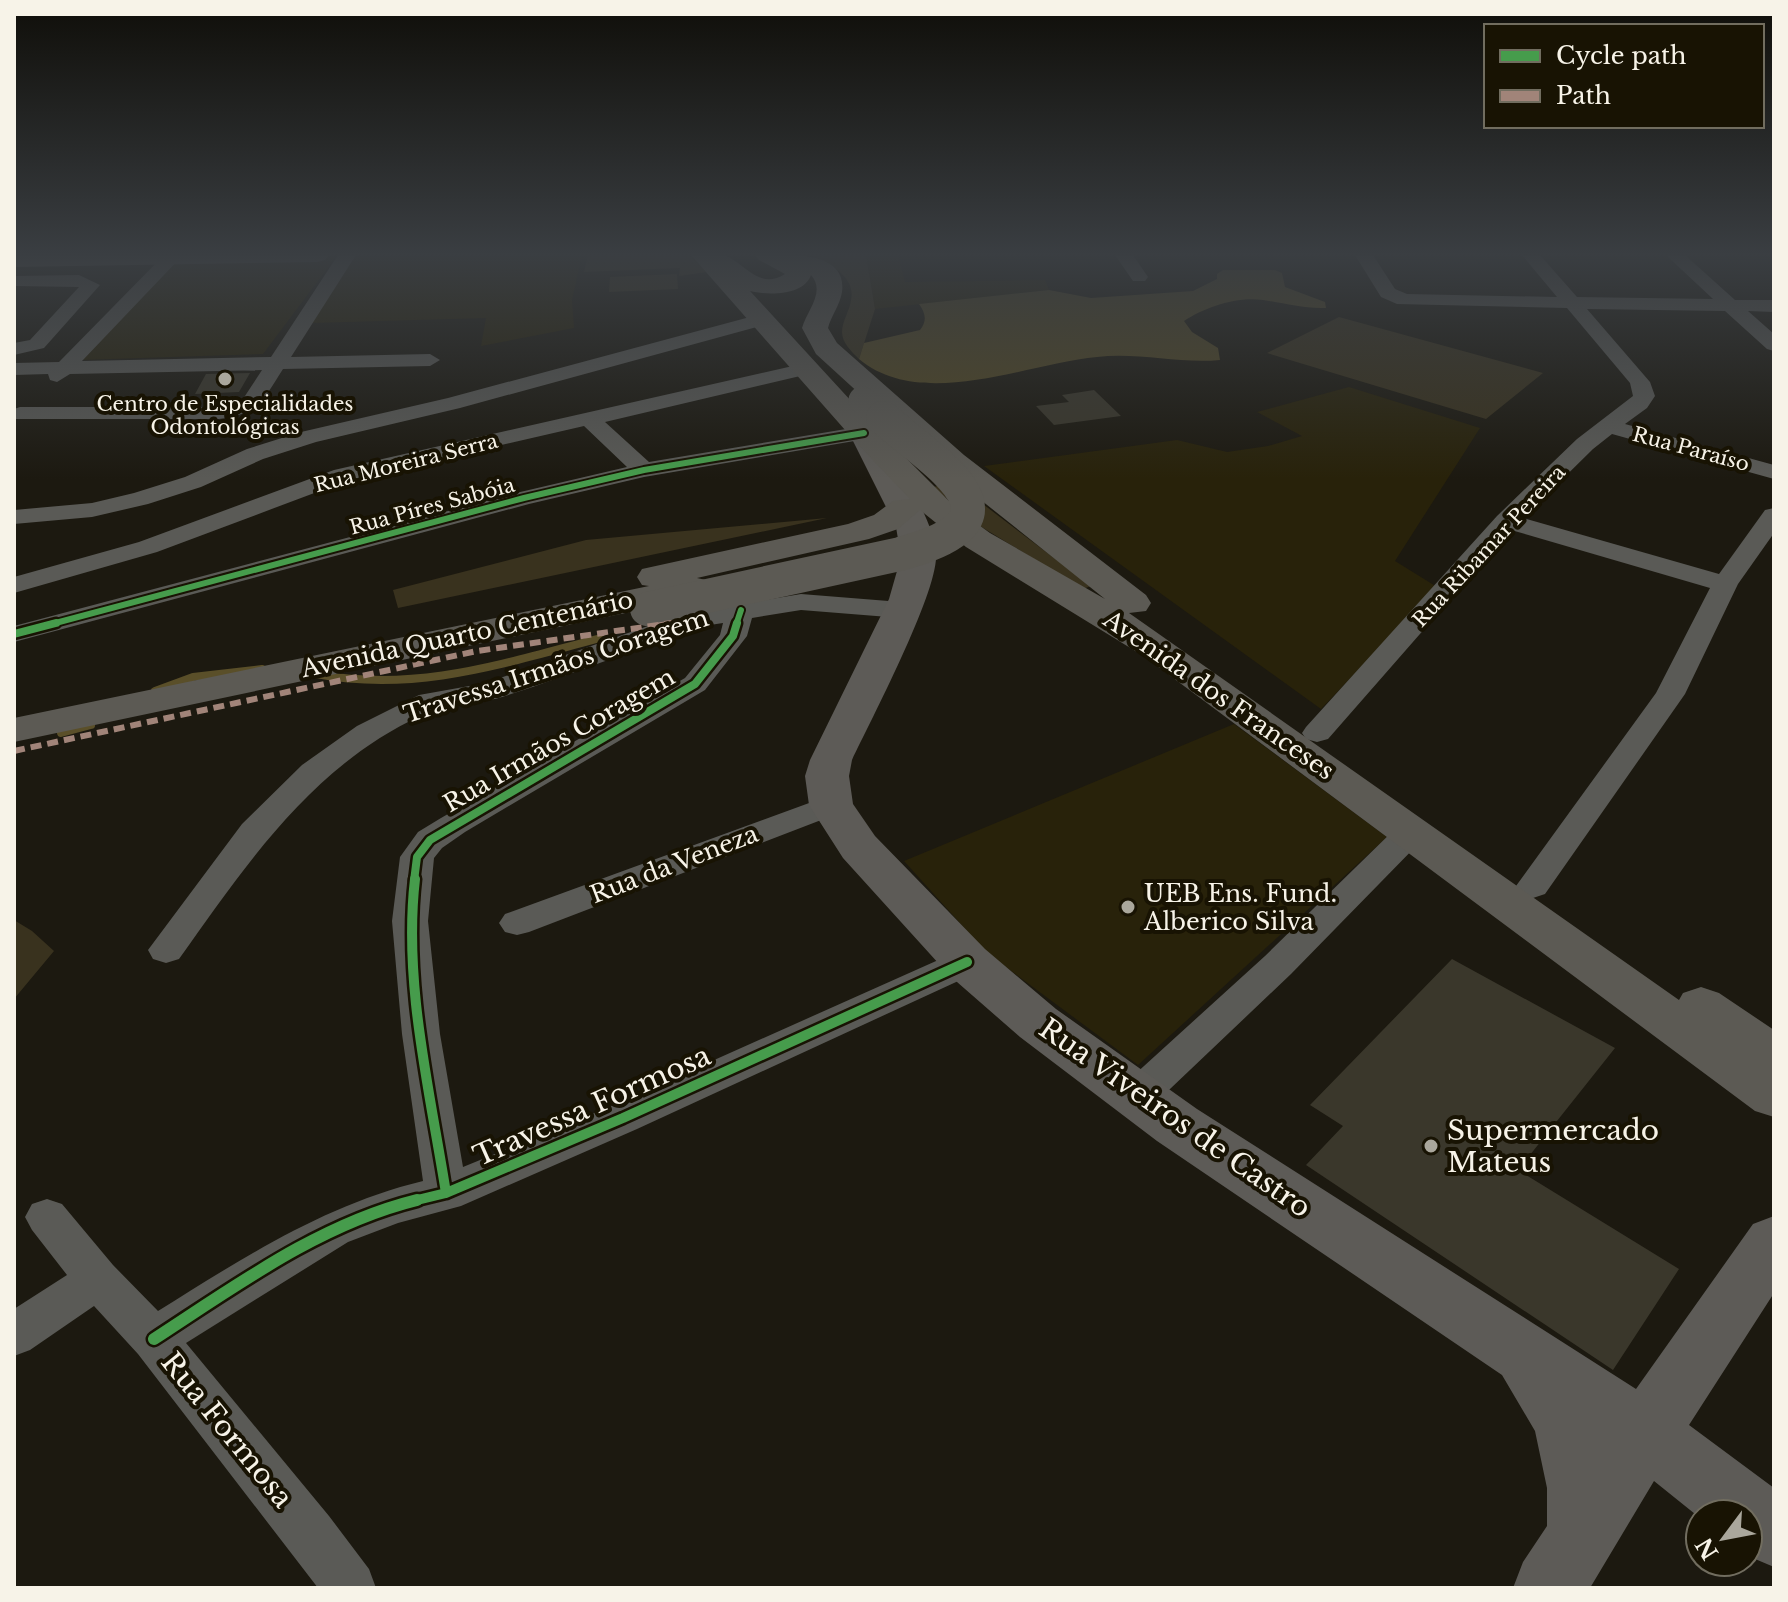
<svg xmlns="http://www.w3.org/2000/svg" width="1788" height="1602" font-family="'Libre Baskerville',serif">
<rect width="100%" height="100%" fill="#1c1910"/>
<path fill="#28220a" d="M582,255L572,300L574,328L481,346L486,318L312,323L355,257Z
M866,255H898L905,282L1045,280L1049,290L875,309Z
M336,257L263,354L80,360L175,261Z
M1349,387L1480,428L1395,561L1437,587L1321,709L984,466L1177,440L1227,452L1268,446L1302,436L1257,412Z
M1234,724L1387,837L1138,1065L987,953L904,861Z"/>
<path fill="#39321e" d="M588,255H689L707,272L679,276L680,268L584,272Z
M811,255H866L875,309L859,359C852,352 842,343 842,332C842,321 850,310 851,300C856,276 829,264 811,255Z
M677,274L678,289L609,292L610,277Z
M1339,317L1543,373L1486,419L1267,353Z
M948,484L971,495L1091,586L1083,589L980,526L933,487Z
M827,518L398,608L393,590L586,540Z
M14,920L32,931L54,951L14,999Z"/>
<path fill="#524824" d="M1223,270H1275L1282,273L1285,287L1325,302L1326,308C1303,309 1285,303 1263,300C1237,296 1205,307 1184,321L1192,332L1218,348L1220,360C1179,364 1138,352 1097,357C1025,364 921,411 859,359L864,343L920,330C927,321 926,314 919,304L1049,290L1091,298L1193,291L1217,279V274Z"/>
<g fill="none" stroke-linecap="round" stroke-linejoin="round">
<path stroke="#5a4f29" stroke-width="8" d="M316,674C418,693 504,663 601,638
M155,691L193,677L262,669
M61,733L91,725"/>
</g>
<path fill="#3a372b" d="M250,373L239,392L195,394L206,374Z
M1094,390L1121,416L1054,425L1036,406L1069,402L1062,395Z
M1452,959L1615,1048L1518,1170L1679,1269L1613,1370L1306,1165L1343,1126L1310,1105Z"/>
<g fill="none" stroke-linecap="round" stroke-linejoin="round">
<path fill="#5a5a56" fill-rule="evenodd" d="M164,255H183L82,361L271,357L338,255H356L291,357L430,354L440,360L430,366L283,369C262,402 259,413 219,419H14V409L20,407H219L243,399L262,370L70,374L57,382L50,380L48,374L14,375V363L59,362Z
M1115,255H1133L1148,277L1145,281H1133Z
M1355,255H1373L1395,289L1407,294L1557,297L1522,255H1540L1577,297L1713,299L1666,255H1685L1735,300H1774V312L1748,311L1774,334V351L1767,349L1725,311L1587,309L1650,382L1655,396L1647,408L1625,424L1774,465V479L1612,434L1593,449L1523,518L1719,574L1765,510L1774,508V533L1738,584L1685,694L1545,894L1533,898L1521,894L1516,886L1656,693L1710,588L1511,530L1328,739L1317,742L1306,739L1302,733L1306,727L1497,516L1577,439L1633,396L1630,383L1567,308L1397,304L1381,297Z
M79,275L100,285L44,348L14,355V343L30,340L79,287L14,286V276Z
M761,314L768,316L771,320L768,324L460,408L316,442L263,459L201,487L148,504L92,517L14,524V510L92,503L134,493L185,477L247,449L301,432L448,398Z
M806,363L816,369L813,373L605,422L649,462L864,426L872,428L875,433L872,438L644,477L529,504L14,642V626L516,493L627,467L584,426L349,480L157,552L14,593V577L139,542L334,470Z
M801,594L901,602L911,604L914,610L911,616L901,618L801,610L752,618L747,636L705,690L465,832L442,848L434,858L428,921L440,1034L463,1167L609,1107L954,953L967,949L980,953L985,962L980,971L637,1129L461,1206L398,1223L348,1242L186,1343L329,1516L369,1569L376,1588H318L138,1354L94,1306L30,1350L14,1356V1309L67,1275L32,1230L25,1217L32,1204L47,1199L62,1204L113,1265L158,1311C243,1258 324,1205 423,1181L402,1034L392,921L400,857L418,832L441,818L685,678L720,635L723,623L697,627C633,650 568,676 502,697C475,705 446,703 420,716C310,768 247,864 179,959L166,963L153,959L148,950L242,824L302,765L357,726L419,695L486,683L682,614Z
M831,795L842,798L847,805L842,812L529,932L517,935L505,932L499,923L505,914Z
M1411,821L1423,825L1427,832L1423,839L1291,974L1150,1108L1136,1113L1122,1108L1116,1097L1122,1086L1265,956L1399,825Z"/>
<path fill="#5d5b57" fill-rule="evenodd" d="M14,255H329L325,260L317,262L14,267Z
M864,424L875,427L879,433C897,467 934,517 936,555C938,592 871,720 852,760L849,776L853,804L875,836L985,949L1056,1009L1197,1109L1636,1389L1753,1224L1774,1216V1293L1689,1425L1774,1488V1567L1748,1556V1514H1700V1518L1654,1481L1590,1588H1513L1523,1562L1547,1526V1488L1535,1431L1502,1375L1157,1141L1020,1037L949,975L843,858L809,805L805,776L810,760L889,599L901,557L896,527L849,433L853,427Z"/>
<path fill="#5c5a54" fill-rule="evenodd" d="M691,255C701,255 720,252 729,257C748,268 761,289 785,274L759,260L755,255C781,255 848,248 842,292C840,305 831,316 828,328L837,343L964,455L1146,595L1151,603L1146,611L1129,613L1679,1000L1683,993L1701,987L1719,993L1774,1030V1117L1755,1111L1145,657L966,547L920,510L898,529L869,539L697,578L706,580L711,588L706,596L14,742V718L649,586L642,585L637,577L642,569L848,524L874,515L893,501L910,499L853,439ZM811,275C826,292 807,310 802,328L816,354L942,469L1105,599L990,533L958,510L875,427L750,291C770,296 804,295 811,275Z"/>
<path stroke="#5c5a54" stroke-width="27" d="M862,400L885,420"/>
<path stroke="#5c5a54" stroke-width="34" d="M647,609L900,554C1032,519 941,468 883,418"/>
<path stroke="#a18479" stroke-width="5" stroke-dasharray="9 5" stroke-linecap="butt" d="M658,625L692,620"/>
<path stroke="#a18479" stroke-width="6" stroke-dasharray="11 6" stroke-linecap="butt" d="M14,751L477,651L672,623"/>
<defs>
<path id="cycleway-far3" d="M48,625L524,498L644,470L864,433
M736,625L741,610"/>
<path id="cycleway-far2" d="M14,634L56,623
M414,881L417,857L430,840L695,684L733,636L737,623"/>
<path id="cycleway-far1" d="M415,879C403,983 430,1091 446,1193
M409,1202L446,1193L623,1118L967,962"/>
<path id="cycleway" d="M154,1339C237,1285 320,1224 417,1200"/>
</defs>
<use href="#cycleway-far3" stroke="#181303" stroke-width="10"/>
<use href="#cycleway-far2" stroke="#181303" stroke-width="13"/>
<use href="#cycleway-far1" stroke="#181303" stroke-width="15"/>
<use href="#cycleway" stroke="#181303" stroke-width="17"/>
<use href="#cycleway-far3" stroke="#469c4c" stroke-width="6"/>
<use href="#cycleway-far2" stroke="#469c4c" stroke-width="8"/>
<use href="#cycleway-far1" stroke="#469c4c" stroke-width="10"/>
<use href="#cycleway" stroke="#469c4c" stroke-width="12"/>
</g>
<linearGradient id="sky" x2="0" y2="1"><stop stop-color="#0f0e09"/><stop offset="0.53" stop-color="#3a3e42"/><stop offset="1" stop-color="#3a3e42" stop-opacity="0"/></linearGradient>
<rect width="1788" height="479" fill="url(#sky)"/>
<g fill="#aaa79c" stroke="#181303" stroke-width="3">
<circle cx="225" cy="379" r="8"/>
<circle cx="1128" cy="907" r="8"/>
<circle cx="1431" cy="1146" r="8"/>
</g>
<g text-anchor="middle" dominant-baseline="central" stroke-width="8" stroke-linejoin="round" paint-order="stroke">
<g font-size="20" fill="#f7f3e8" stroke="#181303">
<text x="225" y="404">Centro de Especialidades<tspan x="225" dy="23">Odontológicas</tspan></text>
</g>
<g font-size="20" fill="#f7f3e8" stroke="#181303">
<text transform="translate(1691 449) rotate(15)">Rua Paraíso</text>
<text transform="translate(406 463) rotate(-14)">Rua Moreira Serra</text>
<text transform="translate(432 506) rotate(-15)">Rua Píres Sabóia</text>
<text transform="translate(1489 546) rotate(-47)">Rua Ribamar Pereira</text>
</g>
<g font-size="24" fill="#f7f3e8" stroke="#181303">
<text transform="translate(467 634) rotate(-12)">Avenida Quarto Centenário</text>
<text transform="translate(556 666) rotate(-18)">Travessa Irmãos Coragem</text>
<text transform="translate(1219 695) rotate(35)">Avenida dos Franceses</text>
<text transform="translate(559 740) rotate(-30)">Rua Irmãos Coragem</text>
<text transform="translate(674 864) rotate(-21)">Rua da Veneza</text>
</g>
<g font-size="24" fill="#f7f3e8" stroke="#181303" text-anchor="start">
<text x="1144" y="893">UEB Ens. Fund.<tspan x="1144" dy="28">Alberico Silva</tspan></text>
</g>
<g font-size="28" fill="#f7f3e8" stroke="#181303">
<text transform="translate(592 1106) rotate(-24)">Travessa Formosa</text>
<text transform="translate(1175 1118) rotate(35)">Rua Viveiros de Castro</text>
<text transform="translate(227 1430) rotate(51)">Rua Formosa</text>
</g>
<g font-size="28" fill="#f7f3e8" stroke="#181303" text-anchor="start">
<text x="1447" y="1130">Supermercado<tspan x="1447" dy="32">Mateus</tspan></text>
</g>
</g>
<rect width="1788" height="1602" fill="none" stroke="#f7f3e8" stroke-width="32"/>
<rect x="1484" y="24" width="280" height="104" fill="#181303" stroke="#716d5f" stroke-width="2"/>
<rect x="1500" y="50" width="40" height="12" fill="#469c4c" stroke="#716d5f" stroke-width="2"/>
<text x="1556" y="64" font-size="24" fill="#f7f3e8">Cycle path</text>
<rect x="1500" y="90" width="40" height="12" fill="#a18479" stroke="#716d5f" stroke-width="2"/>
<text x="1556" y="104" font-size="24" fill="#f7f3e8">Path</text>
<g transform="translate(1724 1538) rotate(238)"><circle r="38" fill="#181303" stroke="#716d5f" stroke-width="2"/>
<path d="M0-6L14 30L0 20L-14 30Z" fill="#aaa79c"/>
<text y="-12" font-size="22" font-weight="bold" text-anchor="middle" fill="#f7f3e8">N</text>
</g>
</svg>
